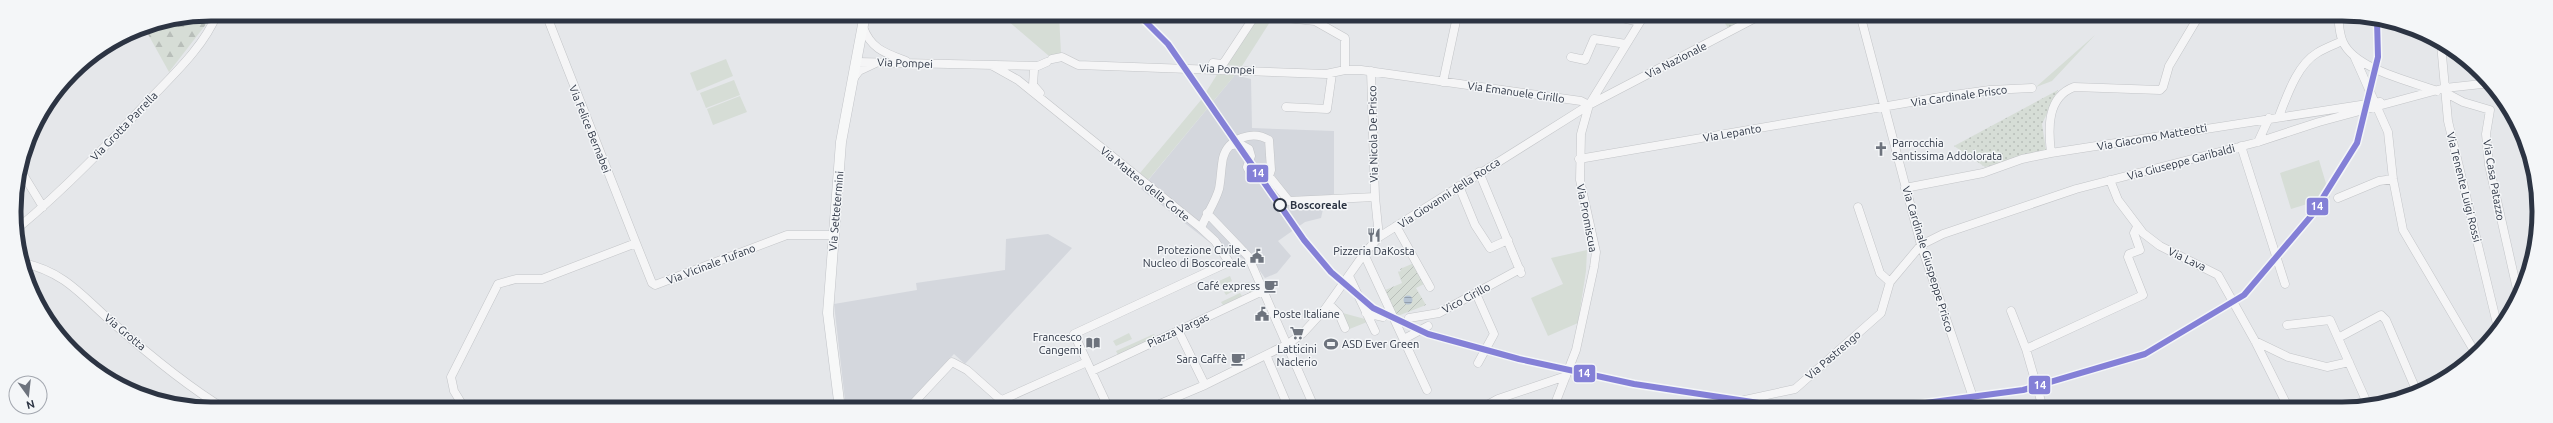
<svg xmlns="http://www.w3.org/2000/svg" width="2553" height="423" font-family="Ubuntu,sans-serif">
<defs>
<pattern id="forest-firs" width="22" height="20" patternUnits="userSpaceOnUse"><rect width="22" height="20" fill="#d6ddd6"/><path d="M5 1l3.5 6h-7zM16 11l3.5 6h-7z" fill="#b8beb9"/></pattern>
<pattern id="park-dots" width="8" height="8" patternUnits="userSpaceOnUse"><rect width="8" height="8" fill="#d6ddd6"/><path d="M2 2h.1M6 6h.1" fill="none" stroke="#b8beb9" stroke-width="1.8" stroke-linecap="round"/></pattern>
<pattern id="garden-furrows" width="10" height="10" patternUnits="userSpaceOnUse"><rect width="10" height="10" fill="#d6ddd6"/><path d="M-1 1l2-2M0 10L10 0M9 11l2-2" fill="none" stroke="#b8beb9"/></pattern>
<pattern id="water-rules" width="6" height="5" patternUnits="userSpaceOnUse"><rect width="6" height="5" fill="#b5c3d3"/><path d="M0 2.5h6" fill="none" stroke="#939fad"/></pattern>
</defs>
<rect width="100%" height="100%" fill="#e5e7ea"/>
<path fill="#d4d7dd" d="M1235,75L1251,79L1252,128L1334,131V194L1326,196L1321,218L1305,222L1278,241L1291,256L1277,273L1265,278L1255,264L1213,245L1141,189Z
M1048,234L1072,248L965,364L954,354L903,409H846L834,304L917,290L916,283L1005,270L1006,239Z"/>
<path fill="#d6ddd6" d="M1000,14H1059L1061,54L1049,56Z
M1257,14H1275L1242,66L1226,65Z
M2095,35L2052,81L2036,87Z
M726,59L733,76L697,91L690,73Z
M1218,73L1235,75L1148,180L1140,173L1201,100Z
M734,80L740,95L706,108L700,93Z
M740,96L747,112L713,125L707,109Z
M2319,160L2330,197L2291,209L2280,173Z
M1587,250L1586,271L1578,323L1548,336L1531,298L1563,284L1551,258Z
M1230,276L1232,281L1222,286L1219,281Z
M1248,282L1257,289L1250,293L1245,283Z
M1235,285L1237,289L1226,295L1223,290Z
M1240,293L1242,296L1223,305L1221,302Z
M1339,312L1365,319L1367,322L1347,330Z
M1129,333L1132,339L1116,346L1113,341Z
M1154,334L1155,337L1118,355L1116,351Z"/>
<path fill="url(#forest-firs)" d="M214,14L169,72L144,27Z"/>
<path fill="url(#park-dots)" d="M1719,14H1755L1728,28Z
M2058,90L2042,124L2046,150L1985,167L1954,146Z"/>
<path fill="url(#garden-furrows)" d="M1414,263L1424,284L1416,288L1426,305L1395,317L1383,291L1402,283L1398,272L1401,271L1400,269Z"/>
<path fill="url(#water-rules)" d="M1403.5 300a4.5 4.5 0 1 1 9 0a4.5 4.5 0 1 1-9 0Z"/>
<g fill="none" stroke-linecap="round" stroke-linejoin="round">
<defs>
<path id="minor" d="M546,14L636,243
M1604,14L1640,22
M1860,14L1921,245L1977,409
M2338,14C2339,23 2339,34 2343,42C2355,69 2410,81 2437,91
M1277,17L1315,21L1345,38V70
M863,27C871,49 885,53 906,61
M2441,44L2448,121L2498,328
M1571,57L1585,60L1594,39L1626,44
M2355,58L2388,132L2393,179L2403,230L2476,354
M1052,59L1062,57L1078,65L1326,74L1345,70H1361L1581,101L1589,105
M857,62L1038,66L1047,62
M1213,63L1223,64L1256,14
M993,66L1018,80L1201,228L1215,241L1229,262L1074,334L1109,409
M1034,70L1033,85L1040,93
M1371,71L1375,197L1379,237
M853,79L859,71L876,63
M1443,82L1456,21
M2446,93L2463,102L2490,110L2486,134L2489,165L2519,298
M1286,107L1327,109L1332,74
M2279,116C2287,96 2297,65 2317,53C2325,48 2334,45 2342,41
M2258,142L2269,118
M1232,145L1240,144L1249,149L1251,156L1247,167L1252,176H1269
M2241,146L2285,284
M2051,153C2048,128 2047,97 2074,87L2160,90L2163,87L2169,66L2200,14
M1579,159L1946,96L1990,90L2032,88
M21,171L43,207
M1479,172L1521,273
M1269,176L1289,201L1375,197
M2110,180L2118,200L2143,233L2160,246L2218,275L2255,341L2289,409
M1459,186L1475,225L1490,248L1508,240
M1905,188L1983,173L2022,159L2051,153L2380,102
M2338,198L2379,181L2393,179
M1858,207L1880,273L1890,282
M1207,213L1248,256L1315,409
M1396,226L1430,287
M18,228C66,188 109,143 151,98C175,73 204,46 217,14
M1201,228C1206,215 1215,203 1219,189C1221,179 1221,168 1223,158C1228,138 1253,130 1269,140L1271,170L1269,176
M1364,254L1427,390
M23,263C65,272 82,296 113,323C147,353 185,385 225,409
M1349,276L1375,331
M1478,298L1494,334L1478,363
M1329,304L1339,314L1345,328
M2011,311L2026,349L2041,401L2037,409
M1366,313L1383,317
M1409,318L1439,313L1520,269
M2287,325L2330,320L2368,405
M1178,330L1205,385
M2338,338L2381,315L2386,320L2417,392
M1404,339L1428,326
M2255,341L2288,357L2327,367L2349,362
M2026,349L2143,295L2128,257L2129,254L2140,250L2134,233L2137,227
M1266,355L1289,409
M1092,371L1265,290
M1763,396L1765,409
M1002,400L1087,362
M465,409L454,391L451,377L498,284L516,279H542L636,243L652,283L655,285L787,235H834
M908,409L952,362L967,370L1011,409
M1148,409L1205,385L1288,344L1303,333L1325,309L1364,254L1379,237L1589,105L1763,14
M1480,409L1498,399L1566,376
M1553,409L1576,350L1594,267L1596,252L1580,180L1581,134L1589,105L1645,14
M1703,409L1795,389L1881,313L1890,282L1921,245L1943,234L2076,189L2258,142L2319,122L2445,88L2491,83"/>
<path id="major" d="M840,409L828,313L841,142L865,14"/>
</defs>
<use href="#minor" stroke="#c3c5c8" stroke-width="9"/>
<use href="#major" stroke="#c2c4c8" stroke-width="11"/>
<use href="#minor" stroke="#f5f5f6" stroke-width="8"/>
<use href="#major" stroke="#f7f8f8" stroke-width="10"/>
<defs>
<path id="rail-1" d="M1138,14L1168,44L1304,240L1331,272L1373,308L1428,334L1519,359L1634,384L1772,405L1888,408L2023,390L2145,354L2244,295L2312,215L2357,143L2378,57L2377,20"/>
</defs>
<use href="#rail-1" stroke="#f4f6f8" stroke-width="9"/>
<use href="#rail-1" stroke="#8480d7" stroke-width="6"/>
</g>
<defs>
<symbol id="church-bare" viewBox="-9 -9 18 18"><path d="M-1.2-6h2.4v3.5h3.3v2.4h-3.3V6h-2.4V-.1h-3.3v-2.4h3.3Z" fill="#6d737d" stroke="#f4f6f8" stroke-width="2.5" paint-order="stroke"/></symbol>
<symbol id="restaurant-bare" viewBox="-9 -9 18 18"><path d="M-5-6h1v4h1v-4h1v4h1v-4h1v5L-1.5 .5V6h-2V.5L-5-1ZM5-6V6H3V1.5H1.5Q1.5-4 5-6Z" fill="#6d737d" stroke="#f4f6f8" stroke-width="2.5" paint-order="stroke"/></symbol>
<symbol id="civic-bare" viewBox="-9 -9 18 18"><path d="M-.6-6.5H3V-4.5H.6V-3L4-1V1h2V6H-6V1h2V-1L-.6-3ZM-1.2 2.5V6h2.4V2.5Z" fill="#6d737d" stroke="#f4f6f8" stroke-width="2.5" paint-order="stroke"/></symbol>
<symbol id="cafe-bare" viewBox="-9 -9 18 18"><path d="M-5.5-4.5H6V0H3Q3 3.5 0 3.5H-2.5Q-5.5 3.5-5.5 0ZM3-3.2v2h1.7v-2ZM-6 4.5H4V6H-6Z" fill="#6d737d" stroke="#f4f6f8" stroke-width="2.5" paint-order="stroke"/></symbol>
<symbol id="supermarket-bare" viewBox="-9 -9 18 18"><path d="M-6-5.5h2.5l.6 2H6L4.5 2H-2.5L-4.4-4H-6ZM-1.5 3.2a1.3 1.3 0 1 0 .1 0ZM3 3.2a1.3 1.3 0 1 0 .1 0Z" fill="#6d737d" stroke="#f4f6f8" stroke-width="2.5" paint-order="stroke"/></symbol>
<symbol id="library-bare" viewBox="-9 -9 18 18"><path d="M-6-4Q-3-5.5-.7-3.5V5Q-3 3-6 4ZM6-4Q3-5.5 .7-3.5V5Q3 3 6 4Z" fill="#6d737d" stroke="#f4f6f8" stroke-width="2.5" paint-order="stroke"/></symbol>
<symbol id="stadium-bare" viewBox="-9 -9 18 18"><path d="M0-5a6.5 5 0 1 0 0 10a6.5 5 0 1 0 0-10ZM-3.5-1.8h7v3.6h-7Z" fill="#6d737d" stroke="#f4f6f8" stroke-width="2.5" paint-order="stroke"/></symbol>
</defs>
<g fill-rule="evenodd">
<use href="#church-bare" x="1871" y="139" width="20" height="20"/>
<use href="#restaurant-bare" x="1364" y="225" width="20" height="20"/>
<use href="#civic-bare" x="1247" y="246" width="20" height="20"/>
<use href="#cafe-bare" x="1261" y="276" width="20" height="20"/>
<use href="#civic-bare" x="1252" y="304" width="20" height="20"/>
<use href="#supermarket-bare" x="1287" y="323" width="20" height="20"/>
<use href="#library-bare" x="1083" y="333" width="20" height="20"/>
<use href="#stadium-bare" x="1321" y="334" width="20" height="20"/>
<use href="#cafe-bare" x="1228" y="349" width="20" height="20"/>
</g>
<circle fill="#f4f6f8" stroke="#2c3443" stroke-width="2" cx="1280" cy="205" r="6"/>
<g text-anchor="middle" dominant-baseline="central" stroke-width="3" stroke-linejoin="round" paint-order="stroke">
<g font-size="11" fill="#2c3443" stroke="#f4f6f8">
<text transform="translate(1676 60) rotate(-27)">Via Nazionale</text>
<text transform="translate(905 63) rotate(2)">Via Pompei</text>
<text transform="translate(1227 69) rotate(2)">Via Pompei</text>
<text transform="translate(1516 92) rotate(8)">Via Emanuele Cirillo</text>
<text transform="translate(1959 96) rotate(-8)">Via Cardinale Prisco</text>
<text transform="translate(124 126) rotate(-46)">Via Grotta Parrella</text>
<text transform="translate(590 129) rotate(68)">Via Felice Bernabei</text>
<text transform="translate(1732 133) rotate(-10)">Via Lepanto</text>
<text transform="translate(1373 134) rotate(-91)">Via Nicola De Prisco</text>
<text transform="translate(2152 137) rotate(-10)">Via Giacomo Matteotti</text>
<text transform="translate(2181 162) rotate(-15)">Via Giuseppe Garibaldi</text>
<text transform="translate(2494 180) rotate(80)">Via Casa Patazzo</text>
<text transform="translate(1145 184) rotate(39)">Via Matteo della Corte</text>
<text transform="translate(2464 187) rotate(76)">Via Tenente Luigi Rossi</text>
<text transform="translate(1449 193) rotate(-33)">Via Giovanni della Rocca</text>
<text transform="translate(836 211) rotate(-85)">Via Settetermini</text>
<text transform="translate(1587 218) rotate(79)">Via Promiscua</text>
<text transform="translate(1928 259) rotate(73)">Via Cardinale Giuspeppe Prisco</text>
<text transform="translate(2187 259) rotate(25)">Via Lava</text>
<text transform="translate(711 264) rotate(-21)">Via Vicinale Tufano</text>
<text transform="translate(1466 298) rotate(-28)">Vico Cirillo</text>
<text transform="translate(1178 330) rotate(-25)">Piazza Vargas</text>
<text transform="translate(125 332) rotate(40)">Via Grotta</text>
<text transform="translate(1833 355) rotate(-41)">Via Pastrengo</text>
</g>
<g font-size="11" fill="#2c3443" stroke="#f4f6f8" text-anchor="end">
<text x="1892" y="143" text-anchor="start">Parrocchia<tspan x="1892" dy="13">Santissima Addolorata</tspan></text>
<text x="1246" y="250">Protezione Civile -<tspan x="1246" dy="13">Nucleo di Boscoreale</tspan></text>
<text x="1374" y="251" text-anchor="middle">Pizzeria DaKosta</text>
<text x="1260" y="286">Café express</text>
<text x="1273" y="314" text-anchor="start">Poste Italiane</text>
<text x="1082" y="337">Francesco<tspan x="1082" dy="13">Cangemi</tspan></text>
<text x="1342" y="344" text-anchor="start">ASD Ever Green</text>
<text x="1297" y="349" text-anchor="middle">Latticini<tspan x="1297" dy="13">Naclerio</tspan></text>
<text x="1227" y="359">Sara Caffè</text>
</g>
<g font-size="11" font-weight="bold" fill="#2c3443" stroke="#f4f6f8" text-anchor="start">
<text x="1290" y="205">Boscoreale</text>
</g>
</g>
<path d="M0 0H2553V423H0ZM211 21H2342A190 190 0 0 1 2532 211V212A190 190 0 0 1 2342 402H211A190 190 0 0 1 21 212V211A190 190 0 0 1 211 21Z" fill="#f4f6f8" fill-rule="evenodd"/>
<path fill="none" stroke="#2c3443" stroke-width="5" d="M211 21H2342A190 190 0 0 1 2532 211V212A190 190 0 0 1 2342 402H211A190 190 0 0 1 21 212V211A190 190 0 0 1 211 21Z"/>
<g stroke="#f4f6f8" stroke-width="1.5">
<rect x="1246" y="164" width="23" height="19" rx="4" fill="#8480d7"/>
<rect x="2306" y="197" width="23" height="19" rx="4" fill="#8480d7"/>
<rect x="1573" y="364" width="23" height="19" rx="4" fill="#8480d7"/>
<rect x="2028" y="375" width="23" height="20" rx="4" fill="#8480d7"/>
</g>
<g font-size="11" text-anchor="middle" font-weight="bold" fill="#fff">
<text x="1258" y="177">14</text>
<text x="2317" y="210">14</text>
<text x="1584" y="377">14</text>
<text x="2040" y="389">14</text>
</g>
<g transform="translate(28 395) rotate(165)"><circle r="19" fill="#f4f6f8" stroke="#a4a8b0"/>
<path d="M0-3L7 15L0 10L-7 15Z" fill="#6d737d"/>
<text y="-6" font-size="11" font-weight="bold" text-anchor="middle" fill="#2c3443">N</text>
</g>
</svg>
